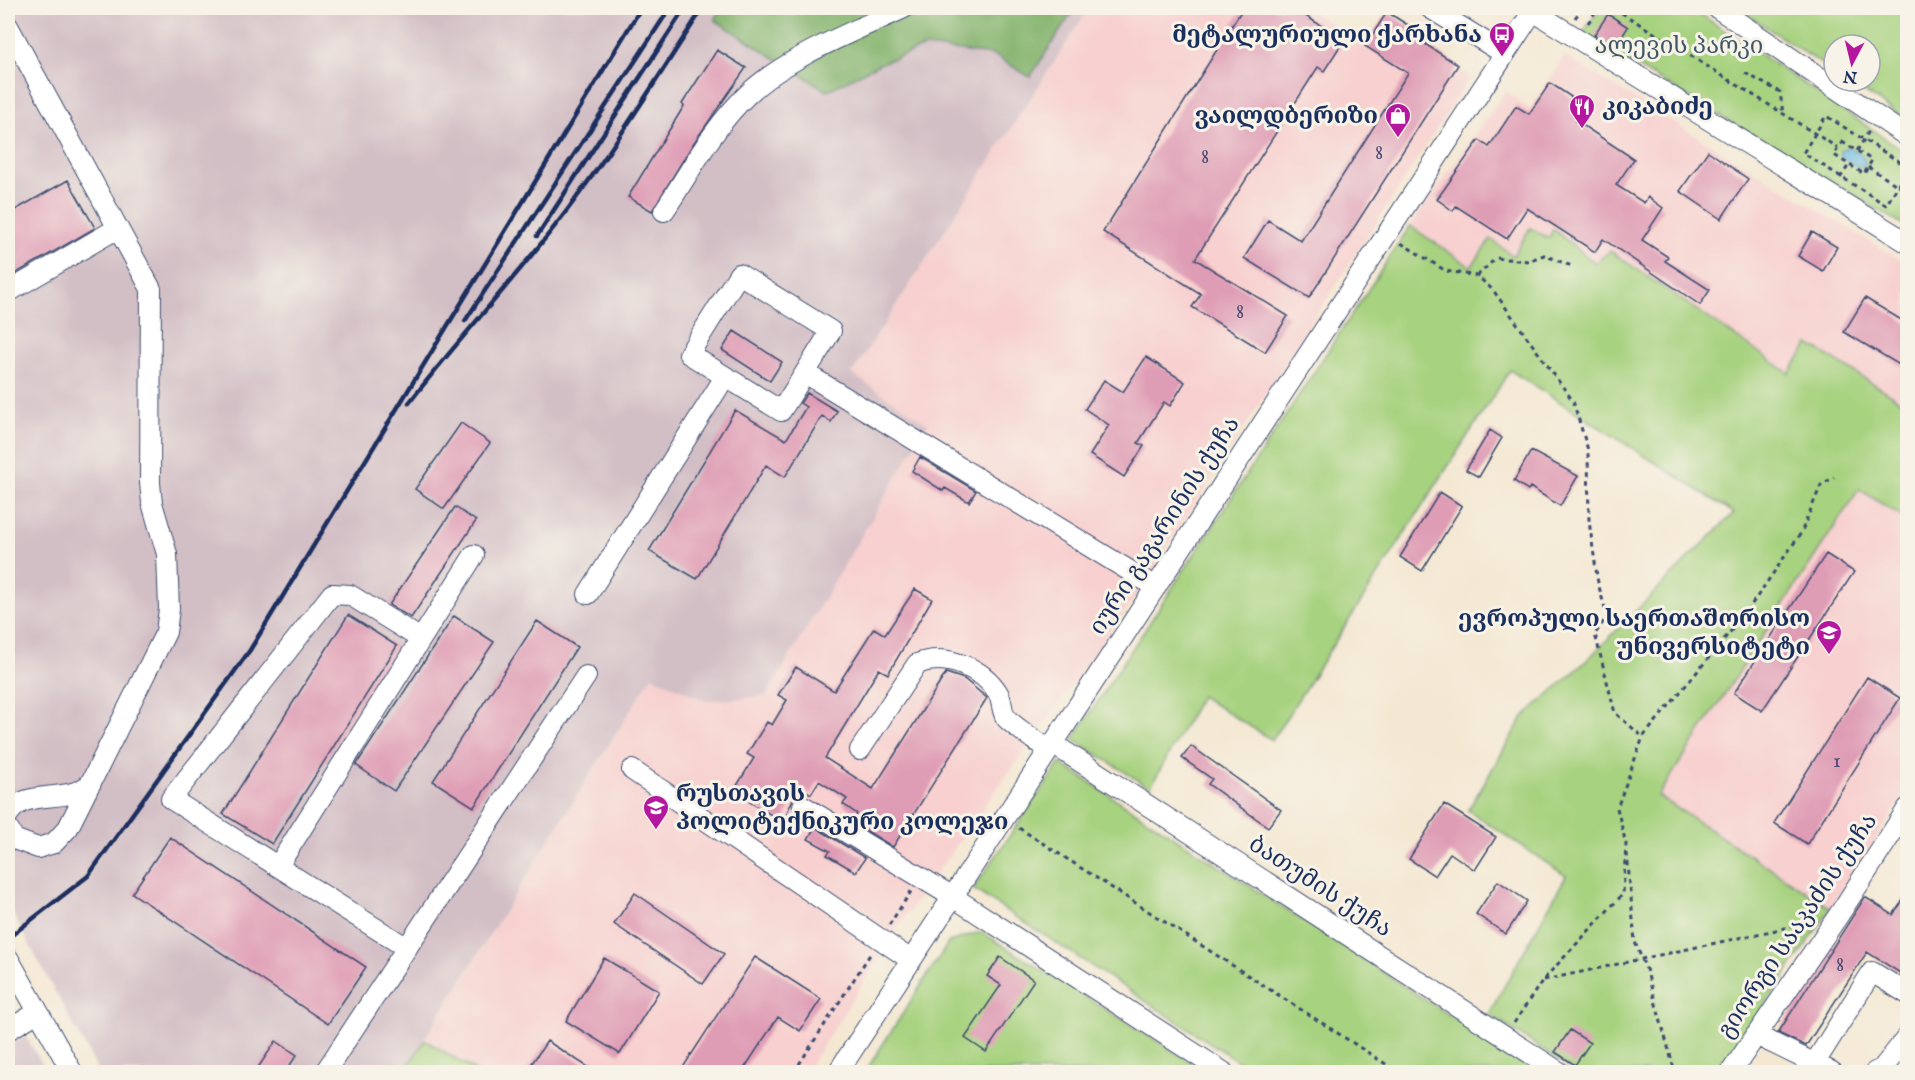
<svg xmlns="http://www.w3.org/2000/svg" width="1915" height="1080" font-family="'IM FELL English','Noto Serif Georgian',serif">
<rect width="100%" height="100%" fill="#f7f3e8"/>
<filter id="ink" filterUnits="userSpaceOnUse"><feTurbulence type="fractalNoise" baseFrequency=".0167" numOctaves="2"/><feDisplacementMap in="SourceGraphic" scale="12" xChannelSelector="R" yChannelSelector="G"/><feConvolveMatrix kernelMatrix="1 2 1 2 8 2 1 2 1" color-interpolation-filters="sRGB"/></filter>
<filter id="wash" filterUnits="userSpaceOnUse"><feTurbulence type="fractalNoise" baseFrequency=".008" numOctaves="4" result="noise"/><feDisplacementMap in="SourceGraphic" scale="24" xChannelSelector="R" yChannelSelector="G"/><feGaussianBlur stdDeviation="1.35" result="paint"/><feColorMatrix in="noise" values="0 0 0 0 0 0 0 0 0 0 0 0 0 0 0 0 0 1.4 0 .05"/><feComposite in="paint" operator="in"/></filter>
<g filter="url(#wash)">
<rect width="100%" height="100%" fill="#f4e8d3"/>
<path fill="#f7d0cf" d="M1089,8H1306L1372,49L1388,25L1470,77L1135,597L905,917L806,1072H477L425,1040L652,676L706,701L908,455L928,425L852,375Z
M1564,56L1907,264V405L1809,344L1790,373L1610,251L1595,263L1553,229L1550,238L1513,256L1471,267L1410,226L1506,91L1530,110Z
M1859,489L1907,520V791L1831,908L1658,796Z"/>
<path fill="#d2bec5" d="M8,8H1089L852,374L928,424L766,696L706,701L652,676L404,1072H99L8,905Z
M25,1035L47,1072H8V1046Z"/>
<path fill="#a7d27f" stroke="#61806e" stroke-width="1.5" d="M1600,8H1691L1907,153V227L1582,34Z
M1737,8H1907V120L1848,81H1870V45H1834V72Z
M1410,226L1471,267L1491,239L1513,256L1530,228L1549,238L1553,229L1595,263L1610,251L1789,373L1809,344L1907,405V520L1859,489L1658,796L1831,908L1719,1072H1576L1489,1014L1566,876L1468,810L1523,717L1581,666L1734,513L1510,370L1272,740L1201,696L1150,788L1073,739Z
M1060,763L1537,1072H1255L973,889Z
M981,932L1207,1072H865L949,942Z
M425,1040L477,1072H404Z"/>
<path fill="#85b46e" stroke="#507266" stroke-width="1.5" d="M722,8H1075L1030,77L994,55L925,47L881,63L827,91L715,20Z"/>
<path fill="#66bae2" stroke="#4074a0" stroke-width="1.5" d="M1848,147L1864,157L1865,165L1858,167L1841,157V150Z"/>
<g id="blocks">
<path fill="#df9db5" d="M1243,8H1293L1344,40L1324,71L1318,67L1195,259L1288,316L1265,352L1192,307L1201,294L1103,232Z
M1387,12L1429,38L1425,44L1458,65L1309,298L1244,258L1268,220L1301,241L1408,73L1365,46Z
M1608,14L1628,27L1615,48L1594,35Z
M717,50L746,68L693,144L652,211L628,197L684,106L682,104Z
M1550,83L1585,106L1576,121L1634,159L1616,185L1644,203L1648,197L1663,208L1642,240L1668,257L1665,261L1710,290L1700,305L1603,239L1595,252L1527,208L1507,239L1456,206L1453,211L1437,199L1479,140L1489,147L1516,106L1529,114Z
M1708,151L1748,179L1721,219L1680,191Z
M68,180L95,228L8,278V214Z
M1812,232L1837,247L1823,271L1798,256Z
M1865,298L1908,324V370L1844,332Z
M734,331L782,362L770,381L722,350Z
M1146,357L1185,382L1170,406L1164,402L1138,443L1144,446L1124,477L1090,455L1109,425L1085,409L1104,380L1123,392Z
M807,393L837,411L831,422L822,416L785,477L766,465L697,579L649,551L735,410L786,440L806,407L800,403Z
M461,423L490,443L444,509L415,489Z
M1490,430L1502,438L1479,477L1466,470Z
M1531,451L1578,476L1560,506L1530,487L1528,490L1514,481Z
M920,457L976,491L969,502L945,488L943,491L912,471Z
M1440,492L1462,506L1422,571L1400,557Z
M455,507L476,521L411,618L389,605Z
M1826,554L1854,572L1762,711L1734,693Z
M915,589L932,599L888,674L879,669L825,758L873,789L946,673L964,679L987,698L893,847L852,822L857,814L843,804L847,799L819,781L811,794L803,789L793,799L783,822L733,792L754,758L747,754L767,722L772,725L787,700L778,695L796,667L834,691L874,628L885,635Z
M348,615L397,646L272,844L223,814Z
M454,616L494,642L394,791L356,765Z
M537,621L577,647L474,807L433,781Z
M1867,677L1900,698L1807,844L1774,823Z
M1191,746L1281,810L1268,827L1208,784L1212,779L1182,758Z
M1444,804L1496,837L1475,870L1450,853L1435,876L1409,859Z
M815,827L865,858L856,872L827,855L830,851L808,839Z
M170,837L366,967L328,1024L132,893Z
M1498,881L1527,901L1506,934L1476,914Z
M635,893L724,954L703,984L614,924Z
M1908,893V978L1867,952L1806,1046L1778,1033L1865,897L1893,915Z
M755,957L821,999L800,1031L778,1017L742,1072H680Z
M1000,957L1034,980L986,1052L965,1038L1001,985L987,976Z
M604,958L659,991L620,1054L566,1021Z
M1570,1030L1590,1043L1575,1065L1555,1052Z
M276,1041L297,1055L285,1072H255Z
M547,1041L596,1072H526Z"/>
</g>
</g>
<g filter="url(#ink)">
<use href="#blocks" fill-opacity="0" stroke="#3c4b70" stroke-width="1.5"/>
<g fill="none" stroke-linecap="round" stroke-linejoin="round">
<defs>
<path id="minor" d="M1430,8L1505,54
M1528,8L1908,243
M1717,8L1908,137
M8,26L151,289L150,483L152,503L167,554L169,609L166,632L68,828L54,843L38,848L14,839L8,829
M664,211C690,172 713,127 747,95C786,57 855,31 904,8
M8,292L118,228
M805,373L831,331L739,274L689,354L781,411L805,373L1156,587
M588,594L725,377
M1053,744L1559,1072
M860,750L917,664C944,653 982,667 998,693C1003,701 1001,713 1007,719C1020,731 1035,740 1049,750
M632,770L911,960
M803,806L953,897L1223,1072
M8,815C25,786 67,806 91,783
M278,866L474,555
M407,948L171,799L332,594L350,595L421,639
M8,958L72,1072
M8,1030L38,1012
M1756,1035L1832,1072
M325,1072L586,676
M838,1072L1535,8
M1731,1072L1838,916L1908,808
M1809,1072L1872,972L1908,994
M1875,1072L1882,1069L1908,1036"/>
</defs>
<use href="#minor" stroke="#3c4b70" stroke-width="22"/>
<path stroke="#3c4b70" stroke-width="3" stroke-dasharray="4.5 4.5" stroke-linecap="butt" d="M1614,8L1838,148
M1575,18L1582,8
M1588,23L1598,8
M1745,73L1780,92L1783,114
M1842,142L1872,160L1864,174L1834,155Z
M1857,151L1869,131
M1868,167L1908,192
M1908,167L1826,116L1803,153L1886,205L1908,170
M1840,178L1849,165
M1401,243L1446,271L1477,276L1493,290L1573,401L1588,450L1589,521L1598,583L1607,616L1595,634L1615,713L1643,737
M1477,276L1496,258L1528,261L1544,255L1574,267
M1019,828L1398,1072
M1627,853L1635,942L1647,972L1675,1072
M889,925L912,890
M1544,980L1813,922
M1514,1023L1542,981L1623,894L1626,844L1617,808L1643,737L1745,614L1801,533L1821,485L1834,477
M794,1072L871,953"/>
<use href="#minor" stroke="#fff" stroke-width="20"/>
<path stroke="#1b2f5e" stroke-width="4.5" d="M537,236L685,8
M465,321L670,8
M409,403C460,337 518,276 568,209C617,144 659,75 703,8
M8,938L88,876L250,650L641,8"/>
</g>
</g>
<defs>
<symbol id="bus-pin" viewBox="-11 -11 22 30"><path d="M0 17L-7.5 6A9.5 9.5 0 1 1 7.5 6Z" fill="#b5179e" stroke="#f7f3e8"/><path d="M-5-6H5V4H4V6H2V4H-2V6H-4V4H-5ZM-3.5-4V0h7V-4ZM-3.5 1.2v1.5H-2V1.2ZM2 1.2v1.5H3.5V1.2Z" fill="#fff"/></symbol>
<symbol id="restaurant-pin" viewBox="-11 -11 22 30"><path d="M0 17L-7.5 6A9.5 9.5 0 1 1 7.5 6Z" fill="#b5179e" stroke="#f7f3e8"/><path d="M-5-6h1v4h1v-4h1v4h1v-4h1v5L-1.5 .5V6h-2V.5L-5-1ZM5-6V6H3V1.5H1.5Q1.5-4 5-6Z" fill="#fff"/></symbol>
<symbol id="shop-pin" viewBox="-11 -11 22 30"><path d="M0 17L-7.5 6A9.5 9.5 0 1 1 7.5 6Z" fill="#b5179e" stroke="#f7f3e8"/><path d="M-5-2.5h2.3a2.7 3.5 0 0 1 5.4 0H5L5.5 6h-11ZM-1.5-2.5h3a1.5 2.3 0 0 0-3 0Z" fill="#fff"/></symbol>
<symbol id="university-pin" viewBox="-11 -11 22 30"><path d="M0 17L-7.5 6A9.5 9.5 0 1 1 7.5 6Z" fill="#b5179e" stroke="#f7f3e8"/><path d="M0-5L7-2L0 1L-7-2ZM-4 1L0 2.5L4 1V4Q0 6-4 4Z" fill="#fff"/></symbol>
</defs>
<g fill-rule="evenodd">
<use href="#bus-pin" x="1487" y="20" width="30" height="40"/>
<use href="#restaurant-pin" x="1567" y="92" width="30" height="40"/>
<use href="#shop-pin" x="1383" y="101" width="30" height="40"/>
<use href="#university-pin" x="1814" y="618" width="30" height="40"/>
<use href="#university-pin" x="641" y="793" width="30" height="40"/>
</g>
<g text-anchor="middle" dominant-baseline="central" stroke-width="6" stroke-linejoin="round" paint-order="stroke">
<g font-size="21" fill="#4c4a74">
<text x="1379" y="153">8</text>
<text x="1205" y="157">8</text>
<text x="1240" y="312">8</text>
<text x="1837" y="761">1</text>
<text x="1840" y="965">8</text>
</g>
<g font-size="24" font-weight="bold" fill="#1b2f5e" stroke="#f7f3e8" text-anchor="end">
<text x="1482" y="35">მეტალურიული ქარხანა</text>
<text x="1602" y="107" text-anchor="start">კიკაბიძე</text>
<text x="1378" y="116">ვაილდბერიზი</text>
<text x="1810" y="619">ევროპული საერთაშორისო<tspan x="1810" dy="28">უნივერსიტეტი</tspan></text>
<text x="676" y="794" text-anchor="start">რუსთავის<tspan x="676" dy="28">პოლიტექნიკური კოლეჯი</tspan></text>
</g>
<g font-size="24" fill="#3e5866" stroke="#f7f3e8">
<text x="1679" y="46">ალევის პარკი</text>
</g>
<g font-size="24" fill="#1b2f5e" stroke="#f7f3e8">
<text transform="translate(1165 526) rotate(-57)">იური გაგარინის ქუჩა</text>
<text transform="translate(1320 887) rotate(33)">ბათუმის ქუჩა</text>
<text transform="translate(1798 926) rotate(-56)">გიორგი სააკაძის ქუჩა</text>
</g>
</g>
<rect width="1915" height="1080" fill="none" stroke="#f7f3e8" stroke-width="30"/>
<g transform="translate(1852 63) rotate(187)"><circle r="28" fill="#f7f3e8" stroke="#9fa5b1" stroke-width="1.5"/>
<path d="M0-4.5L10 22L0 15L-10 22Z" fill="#b5179e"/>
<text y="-9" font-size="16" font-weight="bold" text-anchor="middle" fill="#1b2f5e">N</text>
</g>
</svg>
